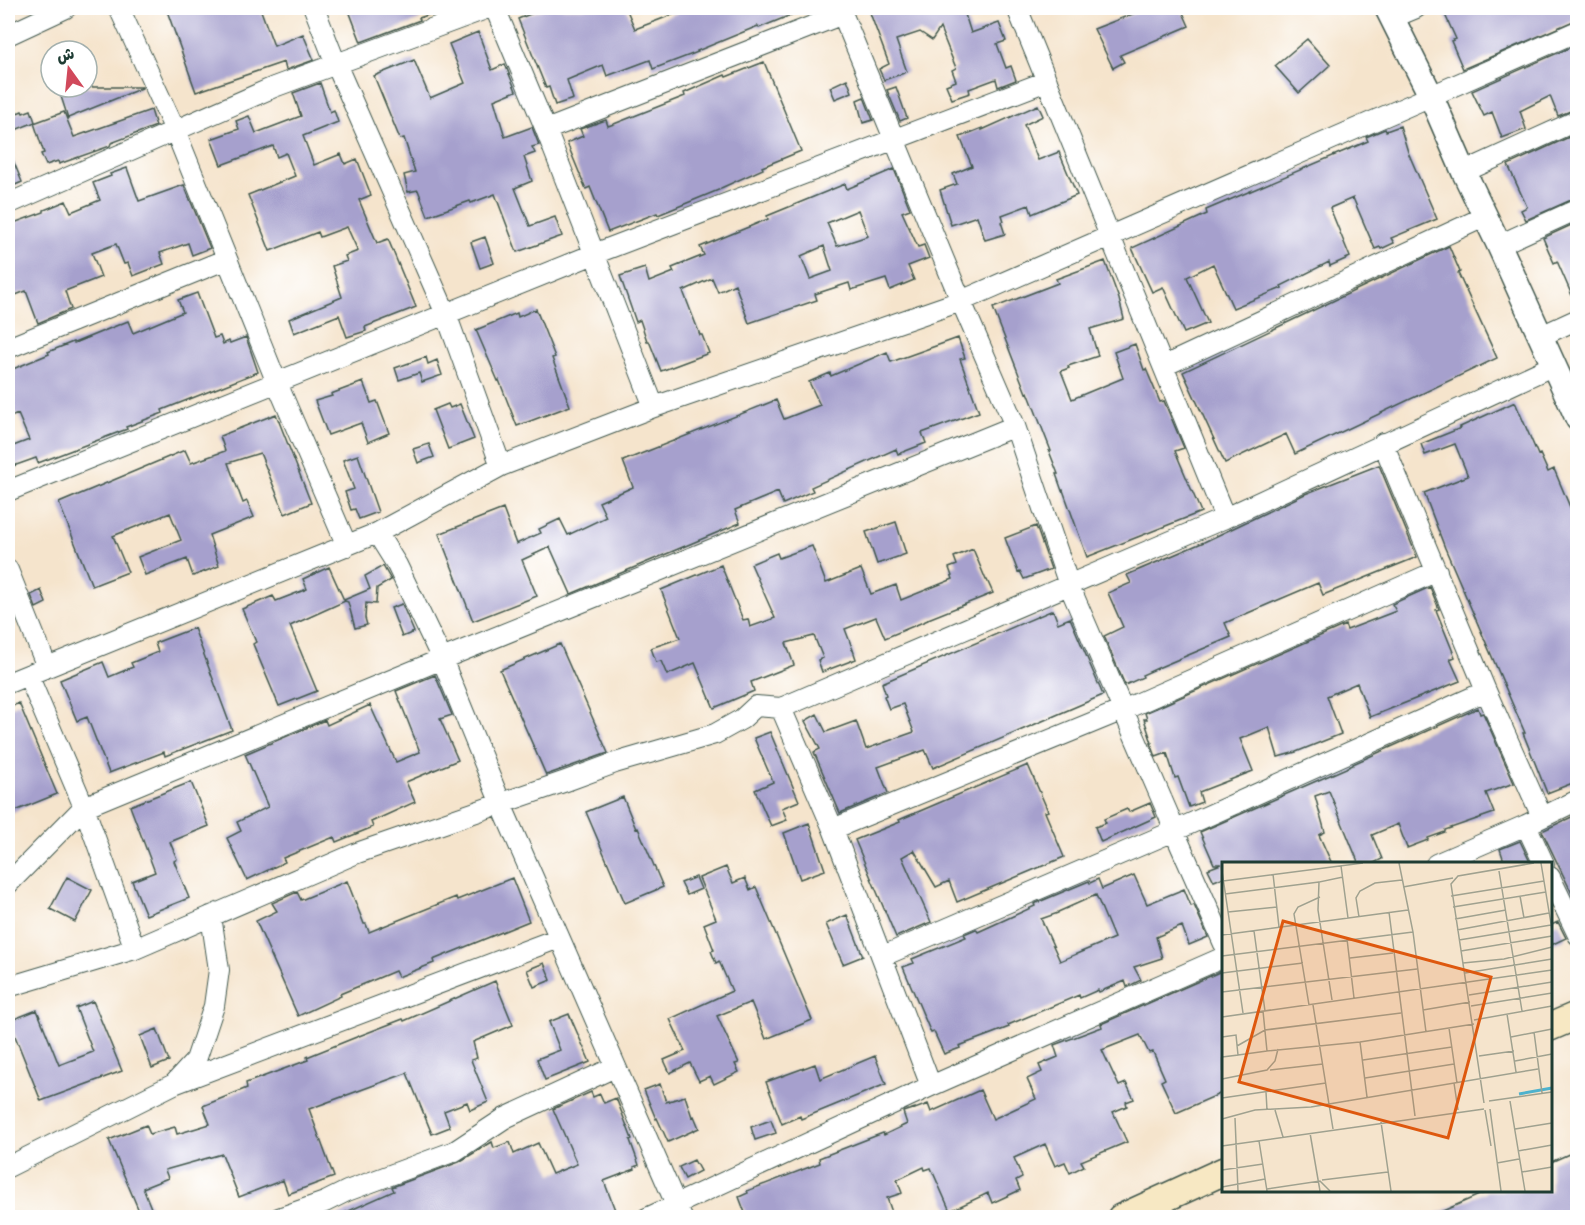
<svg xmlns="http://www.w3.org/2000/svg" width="1585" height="1225" font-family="Mali,'Playpen Sans Arabic',sans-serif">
<rect width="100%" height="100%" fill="#fff"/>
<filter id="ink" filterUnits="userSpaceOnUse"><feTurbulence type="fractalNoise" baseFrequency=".0167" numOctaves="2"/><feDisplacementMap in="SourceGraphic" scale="12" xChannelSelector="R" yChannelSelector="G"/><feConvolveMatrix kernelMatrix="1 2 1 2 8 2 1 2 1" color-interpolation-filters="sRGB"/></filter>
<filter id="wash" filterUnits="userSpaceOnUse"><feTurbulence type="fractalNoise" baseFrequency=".008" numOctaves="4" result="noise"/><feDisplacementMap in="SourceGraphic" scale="24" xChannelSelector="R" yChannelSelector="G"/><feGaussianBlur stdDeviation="1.35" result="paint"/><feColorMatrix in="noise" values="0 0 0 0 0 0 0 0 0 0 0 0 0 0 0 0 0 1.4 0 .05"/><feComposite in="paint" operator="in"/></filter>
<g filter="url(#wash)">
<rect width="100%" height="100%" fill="#f5e4cc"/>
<g id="blocks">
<path fill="#a6a0cd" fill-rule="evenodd" d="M166,8H260L274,46L303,34L314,60L286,70L284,62L196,92Z
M348,8H442L443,10L419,18L420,20L361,42Z
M545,8H626L635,29L677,13L675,8H808L759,28L758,26L697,51L698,52L653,69L650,60L607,76L603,65L567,80L573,99L555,105L549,87L546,88L518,19Z
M884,8H963L971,33L999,23L1006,41L997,44L1006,68L1011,66L1016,80L998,87L996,79L969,89L970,93L952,99L946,85L956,81L952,70L956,68L940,28L932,40L920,32L896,40L907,72L884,80L879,69L889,64L870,13Z
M1148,8H1181L1189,26L1120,55L1124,62L1113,68L1094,29Z
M1442,8H1578V19L1463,69L1451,41L1456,39Z
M478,32L492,70L505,64L516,91L494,100L505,137L532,127L539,145L532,147L535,153L524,157L532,181L515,188L530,226L555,217L562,236L517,252L495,194L471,203L470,201L428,216L418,190L408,192L404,175L415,172L404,138L400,139L374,76L414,60L430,98L465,83L449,44Z
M1307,39L1330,65L1299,93L1275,66Z
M1578,44V108L1558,116L1550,96L1520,111L1526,129L1502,138L1492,112L1484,116L1472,91Z
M764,62L801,151L762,167L763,169L721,188V189L658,215L657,213L608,232L590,187L586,189L567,143L583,136L580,129L606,120L608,126L614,124L685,96L684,93L725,75L726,77Z
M847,79L852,92L835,99L830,87Z
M320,83L330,112L334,110L338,122L303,136L314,165L341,154L345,164L357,159L371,195L359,200L377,243L388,239L416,307L365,327L366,331L347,337L339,315L294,333L289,319L342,297L332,266L347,261L345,256L358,251L347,227L320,237L318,232L270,251L248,195L295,176L286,153L277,157L273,146L221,165L211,139L239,129L236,121L249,116L256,133L301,116L293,93Z
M58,87H142V88L68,118Z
M896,87L907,118L900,121L887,90Z
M864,97L873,120L863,123L857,100Z
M1038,105L1043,116L1024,125L1038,160L1059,152L1077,195L1032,214L1029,205L1002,215L1004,221L1001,222L1005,234L985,240L977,216L951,225L940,190L957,184L953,174L972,166L960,137L982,128V130Z
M31,110L35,122L8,133V117L22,111L23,113Z
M151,110L156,126L111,143L110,146L59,164L58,161L46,165L41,154L44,153L34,123L64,112L74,137Z
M1400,126L1408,152L1437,219L1391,238L1394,243L1381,249L1380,247L1375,249L1353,198L1330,208L1350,257L1330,266L1329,262L1281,286L1282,288L1233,308L1213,264L1187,277L1208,323L1184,333L1163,287L1152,292L1132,248L1207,214L1206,210L1368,141L1366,137L1385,129L1386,131Z
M1578,133V197L1526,220L1521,210L1527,207L1508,165Z
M8,148L22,182L8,188Z
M127,168L139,201L184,185L210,248L192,255L188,243L160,253L164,264L133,276L128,263L124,264L116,244L92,253L101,277L65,291L71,309L38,323L26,291L8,298V225L44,212V210L66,201L71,212L100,200L93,183L111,176L110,174Z
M894,169L910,209L902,212L918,247L924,245L929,258L908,266L914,280L890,290L886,279L851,290L849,283L815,294L817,300L749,323L735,284L718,292L712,278L683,291L700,335H702L709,353L661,371L649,341H647L640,320L636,322L620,276L645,268L649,282L674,272L672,268L704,255L700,247L768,219L767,216L845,184L847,189ZM858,210L868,236L837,246L827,223ZM824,246L832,271L810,279L801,256Z
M1578,222V307H1577L1557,261L1554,263L1543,238Z
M485,237L494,263L480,268L471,242Z
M1449,246L1460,272L1458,273L1497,358L1295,454L1286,434L1225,463L1183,372Z
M1105,261L1119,299L1124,319L1090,329L1098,356L1068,366L1069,368L1061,371L1072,399L1123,378L1114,352L1135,344L1144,370L1146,369L1160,402L1164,401L1184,448L1175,451L1201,512L1087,557L1063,490L1062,491L1056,474H1058L1049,451H1051L1028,392L1026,393L993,308L1058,283L1056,279Z
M197,293L214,338L220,336L223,344L229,341L230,343L246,337L258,372L162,410L163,413L126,427L127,429L38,463L36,458L8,468V448L29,440L18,414L8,418V371L49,354L48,352L73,342L74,343L128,321L133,333L183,312L178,300Z
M536,309L555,357L552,358L570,406L517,426L499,380L498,381L476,330L517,313L518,317Z
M958,338L965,358L960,359L979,412L922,433L926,443L898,454L896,449L811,487L813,491L783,504L778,492L735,510L740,523L571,594L550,547L522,560L537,596L473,621L439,534L503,509L516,544L541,533L539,529L560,519L568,535L606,517L599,502L633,487L623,461L776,400L784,419L820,405L809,382L830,373L831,376L887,352L891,362Z
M426,357L428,364L437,360L442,375L422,382L419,373L399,380L395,368Z
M363,382L371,403L377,401L389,433L368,442L361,423L328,435L315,401L332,396L331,394Z
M1515,402L1538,455L1540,454L1548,472L1554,469L1578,526V781L1547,793L1523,733H1525L1445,548L1424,493L1468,476L1455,444L1425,455L1421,444L1461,428L1460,427Z
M448,404L450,408L460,404L474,439L448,449L433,410Z
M276,414L311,503L285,514L260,453L228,463L243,503L247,501L254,517L209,535L219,566L193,576L187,559L145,575L138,557L181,540L170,513L113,536L128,572L92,586L59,503L185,450L191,463L225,451L220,436Z
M429,444L434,457L418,463L413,449Z
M358,455L378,512L359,519L355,509L351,510L345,492L354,489L343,460Z
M1379,465L1417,557L1323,595L1318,583L1271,603L1225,623L1231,637L1160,667L1142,675L1143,677L1125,685L1104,636L1123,627L1108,593L1131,583L1127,575L1204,542L1305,494Z
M896,522L906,554L877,564L866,532Z
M1036,526L1051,569L1024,579L1020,571L1018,572L1005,538Z
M812,546L826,583L861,569L871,594L896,585L901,600L953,579L949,568L957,565L954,557L973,549L986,580H987L993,593L928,619V620L885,638L876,617L845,629L853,650H851H853L856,659L822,672L818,660L823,658L814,636L786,643L794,665L751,682L754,691L714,708L695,663L667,675L661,661L656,662L651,648L680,638L661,590L721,565L743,620L748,619L750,627L775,618L751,564L777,553L779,558Z
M383,566L391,580L377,588L376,604L366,603L365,618L367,625L355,628L348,602L345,601L290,626L317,691L279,706L253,644L256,642L242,609L273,596L276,601L307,589L303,579L329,567L344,600L370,589L365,576Z
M1430,587L1439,609L1436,610L1455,657L1450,659L1460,681L1370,717L1357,683L1327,696L1341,734L1296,752L1278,757L1269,727L1240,739L1253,771L1199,792L1202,802L1189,807L1178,777L1175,778L1167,753L1156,757L1151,743H1152L1144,719H1147L1145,713L1345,625L1347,630L1396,611L1392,604Z
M41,590L46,603L36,608L31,595Z
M402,604L414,632L402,637L391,608Z
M1053,610L1058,623L1070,618L1103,695L933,768L925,750L878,767L888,793L840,813L814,752L820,749L805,721L817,714L826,732L856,721L866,749L914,732L903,704L889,709L884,696L886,695L882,683Z
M194,628L232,730L165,756L164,752L109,773L87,717L77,721L60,680L103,662L109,677L133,667L131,663L158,652L155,643Z
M560,644L608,753L546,775L500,670Z
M435,675L452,715L440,719L458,760L406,782L415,802L371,822L373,827L336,842L334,837L283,858L285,862L247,880L227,838L241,831L237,822L268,807L245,754L325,720L327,725L370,705L396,762L420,752L396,691Z
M19,703L57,794L8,814V708Z
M1478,708L1480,714L1483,713L1514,783L1486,793L1494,813L1445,830V832L1428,838V840L1407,848L1398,824L1372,835L1382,859L1372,864H1359L1329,791L1315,796L1325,832L1319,835L1332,864H1224V877L1214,881L1208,869L1221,864H1214L1200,832L1353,765V764Z
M770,732L799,801L782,808L787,820L771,826L755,790L773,782L754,738Z
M1028,765L1048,811L1045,812L1064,857L957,902L949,881L936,887L914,850L902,857L931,922L896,937L855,840L900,822L899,820Z
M191,782L209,826L170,842L177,859L174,861L189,898L146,915L132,881L155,872L130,806Z
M623,797L636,829L638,828L663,887L625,903L586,812Z
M1150,803L1156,817L1101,842L1095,827L1106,823L1104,819L1127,809L1129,812Z
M1578,814V906L1542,831Z
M809,823L825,870L800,879L784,833Z
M1520,841L1531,864H1505L1500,849Z
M726,867L733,883L745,878L750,890L756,887L812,1020L766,1039L751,1002L717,1016L739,1063L735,1064L739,1072L714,1084L710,1076L699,1081L690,1063L670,1073L664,1060L685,1051L670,1019L732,991L719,961L716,963L711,951L714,950L704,924L716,919L699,878Z
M1134,875L1147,904L1184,889L1191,906L1194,905L1208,937L1189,945L1182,926L1156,937L1162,958L1134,967L1141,980L1127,987L1125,981L1099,992L1098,990L1080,998L1079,995L1008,1025L1009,1027L991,1034L959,1046L960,1048L944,1054L934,1032L931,1033L903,967L914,963L912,959L966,937L964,934L976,929L978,932L1035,906L1034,904L1089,881L1090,883L1098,879L1102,889ZM1096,895L1114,938L1060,961L1041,919L1058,913V912Z
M67,877L92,890L75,922L50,909Z
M696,877L701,889L687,895L681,883Z
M512,878L529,921L433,960L434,963L398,977L395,971L340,994L341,996L298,1016L256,921L277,911L272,903L297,892L301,900L347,881L364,924H366L369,932L456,897L457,900Z
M847,915L863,956L843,964L826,924Z
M1558,922L1566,938L1551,945V925Z
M544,963L551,980L534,987L527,970Z
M1224,970V1092L1176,1113L1161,1081L1165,1079L1153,1052L1149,1053L1140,1035L1102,1050L1119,1086L1126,1083L1134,1099L1126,1102L1127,1106L1113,1112L1127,1142L1081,1161L1084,1166L1070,1173L1065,1162L1055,1166L1045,1144L1014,1158L1022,1177L1016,1180L1020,1190L992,1203L988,1193L950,1211L931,1168L925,1170L924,1167L897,1180L902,1193L887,1198L894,1218H747L739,1197L748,1193L747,1191L820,1163L819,1158L883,1133L884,1135L907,1124L903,1112L915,1108V1109L928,1104L931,1112L980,1090L993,1119L1036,1099L1027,1079L1042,1072L1039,1065L1058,1057L1054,1045L1102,1027L1101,1024Z
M495,981L513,1025L473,1042L477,1058L471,1060L488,1102L470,1110L467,1102L444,1111L450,1127L432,1134L407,1073L309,1109L334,1177L288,1194L283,1180L239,1197L222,1154L165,1170L168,1178L143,1188L155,1218H142L109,1140L146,1125L150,1134L175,1127L177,1134L210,1124L203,1106L247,1088L246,1083L308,1060L307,1057L359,1036L403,1019L404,1021Z
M93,1001L122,1071L41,1101L9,1021L37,1010L59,1065L93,1052L76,1008Z
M569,1014L590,1062L545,1080L537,1059L560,1050L549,1022Z
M157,1029L169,1061L152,1068L140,1036Z
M875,1056L886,1084L801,1119L800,1116L782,1124L766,1082L815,1064L820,1079Z
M660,1084L666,1102L685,1096L692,1117L694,1116L699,1128L668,1142L657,1118L656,1119L644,1090Z
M591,1092L593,1097L600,1094L604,1103L616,1098L632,1139L630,1140L639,1165L634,1167L635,1169L604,1181L618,1218H333L394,1191L392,1187L459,1162L492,1142L494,1148L510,1142L514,1154L538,1143L552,1174L577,1164L553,1109Z
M771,1120L776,1133L755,1140L751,1127Z
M1578,1150V1208L1555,1218H1427L1488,1191H1551V1162Z
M694,1160L700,1171L685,1179L679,1167Z"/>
</g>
</g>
<g filter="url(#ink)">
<use href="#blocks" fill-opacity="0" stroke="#3f564b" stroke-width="1.5"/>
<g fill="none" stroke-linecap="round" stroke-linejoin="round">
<defs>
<path id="minor" d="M119,8L175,130L277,383L347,546
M314,8L336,64L446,314L501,466
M495,8L546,130L654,407
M840,8L961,301L1015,426L1069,585L1169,816L1174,831L1224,944
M1017,8L1225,518
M1392,18L1416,8
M8,35L66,8
M546,130L843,14
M1464,172L1578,120
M8,204L274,87L488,8
M1499,245L1578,209
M1541,336L1578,319
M8,348L227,259
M1164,366L1486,216
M1383,443L1486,691L1542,817
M8,491L594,254L1047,81
M377,533L397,565L442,659L501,804L682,1218
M8,570L47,667
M28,675L84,807L135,949L357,853L566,781L615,763L715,734L742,719L756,706L781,708L1225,518L1554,365
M8,683L377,533L501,466L654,407L961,301L1431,96L1578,31
M781,708L833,829L931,1086
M1526,825L1544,864
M833,829L1123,710L1437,571
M1436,864L1526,825L1578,800
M1550,877L1578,935
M8,884L84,807L442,659L1015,426
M883,956L1174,831L1486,691
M8,987L135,949
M174,1084L559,938
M8,1167L174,1084L196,1060L214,1006L219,970L211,916
M279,1218L325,1202L347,1191L455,1151L505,1118L615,1067
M647,1218L931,1086L1224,957"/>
<path id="tertiary" d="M1387,8L1431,96L1464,172L1499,245L1578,419"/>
<path id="secondary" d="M1550,1027L1578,1015
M1121,1218L1224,1171"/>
</defs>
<use href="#minor" stroke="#3f564b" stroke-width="22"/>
<use href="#tertiary" stroke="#3f564b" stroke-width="27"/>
<use href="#secondary" stroke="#3f564b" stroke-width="30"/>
<use href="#minor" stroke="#fff" stroke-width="20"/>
<use href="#tertiary" stroke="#fff" stroke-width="24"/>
<use href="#secondary" stroke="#f7e8c3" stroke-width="27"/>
</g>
</g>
<g transform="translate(1222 862)">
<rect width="330" height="330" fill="#f5e4cc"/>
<path fill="none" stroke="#4eb2cd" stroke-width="3" d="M297,232L330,226"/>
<path fill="none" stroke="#9fa18f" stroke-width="1.5" d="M177,1L191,70L204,170M319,1L330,68M119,4L126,56M0,9L21,151M277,9L300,149M51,12L57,65M1,19L141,1M181,25L231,16M3,32L97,20M229,34L322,19M298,34L302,56M231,45L324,30M6,50L55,45M167,50L193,254M137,55L134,36L138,29L153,21L180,18M233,57L284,48M235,68L327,51M32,69L43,149M0,73L186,48M125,77L132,136M237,78L329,63M239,89L330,74M0,94L191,70M128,96L171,91M241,101L282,97L330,85M0,111L81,101M243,111L330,97M0,130L195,107M247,133L330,120M110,138L96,48L97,20L121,15M87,143L72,52L76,45L98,35M91,143L111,267M249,144L330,131M201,148L248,140M41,149L45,189L138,180L252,162M285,152L294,210M0,155L330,108M252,158L330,144M227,166L235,221M312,170L320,231M0,175L14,173L16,193L0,195M289,175L330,167M138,180L145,235M15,184L43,168L179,151M16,193L45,189M257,194L292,189M141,198L230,185M293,199L330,192M48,208L101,202M143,216L232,202M0,217L45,208L53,199L56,187M232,221L236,248M44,230L45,248M0,236L104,221M267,239L330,230M288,239L303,329M262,241L229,22L236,14L312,1M268,247L279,329M53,248L61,275M263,248L269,284M13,256L16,329M0,257L33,248L89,245L316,207M159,260L169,329M293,267L330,261M88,271L98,329M37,279L45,329M0,284L262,247M296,289L330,283M275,301L297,297M0,308L41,302M300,310L330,305M100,318L166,310M0,325L43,317M45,327L98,319L108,329"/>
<path fill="#de580e" fill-opacity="0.15" stroke="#de580e" stroke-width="3" d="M61,59L269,115L226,276L17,220Z"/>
<rect width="330" height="330" fill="none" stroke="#1f3d34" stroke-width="3"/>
</g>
<rect width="1585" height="1225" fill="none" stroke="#fff" stroke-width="30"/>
<g transform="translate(69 69) rotate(345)"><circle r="28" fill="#ffffff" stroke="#a5b1ae" stroke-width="1.5"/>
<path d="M0-4.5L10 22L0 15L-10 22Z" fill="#d1495b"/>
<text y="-9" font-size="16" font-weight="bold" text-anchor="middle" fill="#1f3d34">ش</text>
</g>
</svg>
